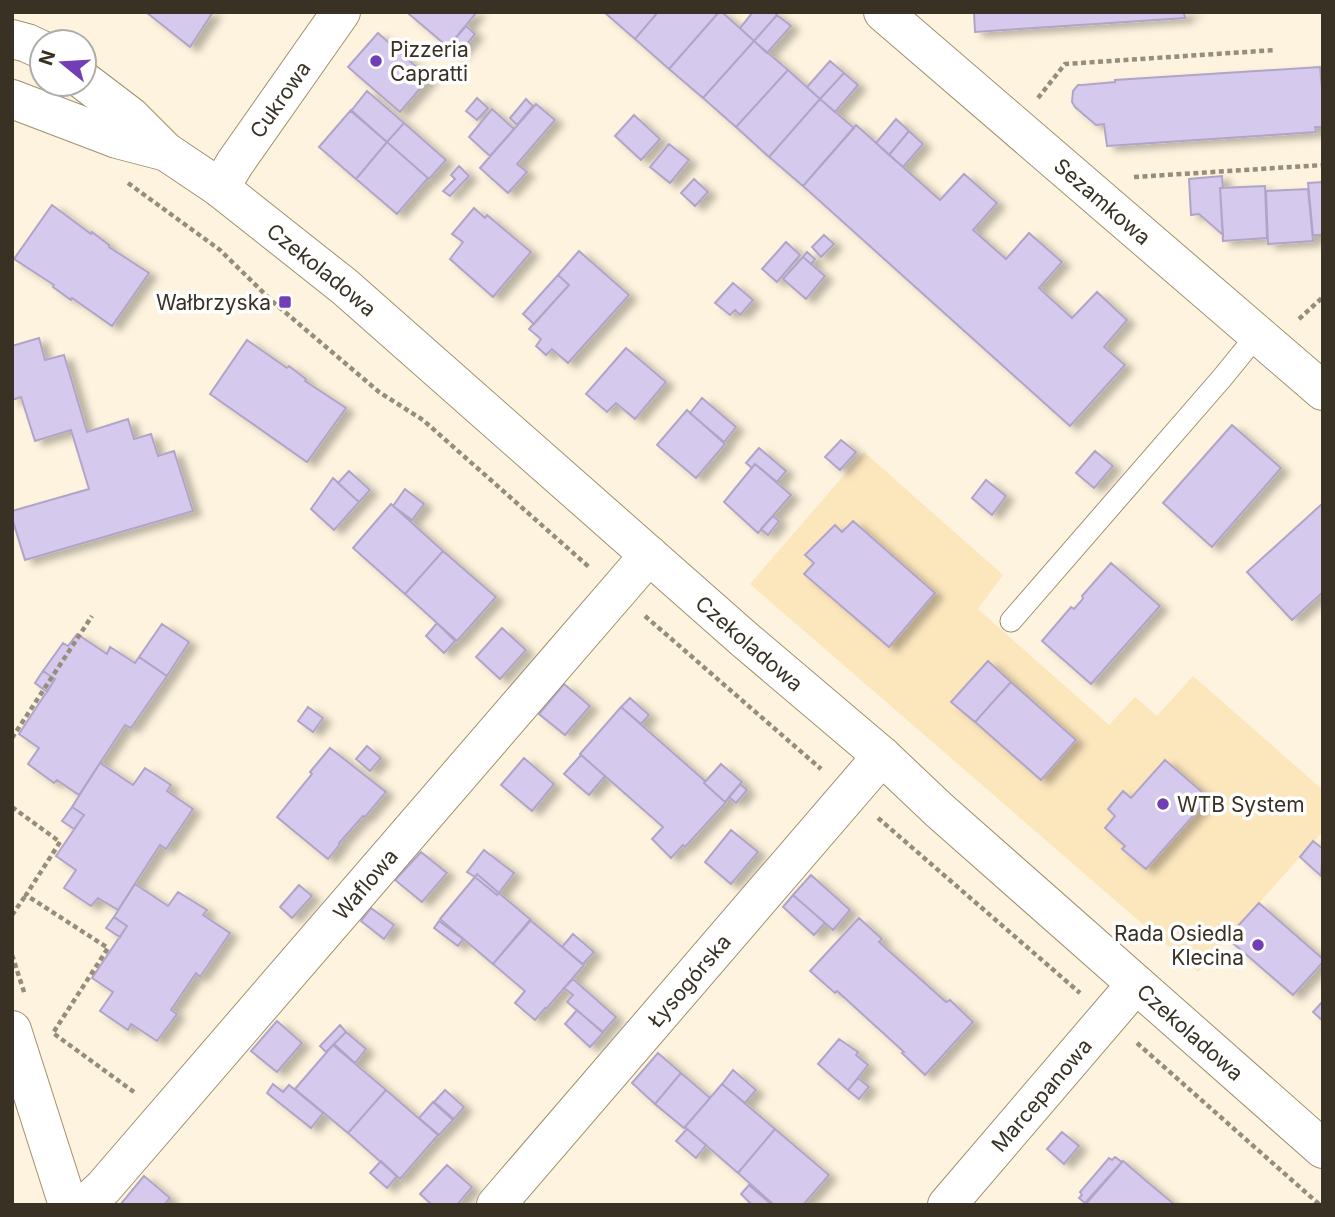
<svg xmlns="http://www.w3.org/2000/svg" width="1335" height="1217" font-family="Inter,sans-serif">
<defs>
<filter id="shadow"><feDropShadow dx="8" dy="4.5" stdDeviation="3.5" flood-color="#0004"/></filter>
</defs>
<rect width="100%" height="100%" fill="#fef3de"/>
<path fill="#fce6bc" d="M864,452L1003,575L978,609L1109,725L1135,697L1157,716L1193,676L1323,790V831L1198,972L750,584Z"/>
<path fill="#d5caed" stroke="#b0a5c7" stroke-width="2" filter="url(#shadow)" d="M146,12H213L190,47Z
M410,12H477L448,47L409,14Z
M604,12H658L635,39Z
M658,12H719L669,69L635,39Z
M719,12H722L754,41L703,98L669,69Z
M753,12H774L777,15L754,41L740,28Z
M974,12H1194L1184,13L1185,18L975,32Z
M777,15L791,26L767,53L754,41Z
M466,26L475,34L458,55L448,47Z
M378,33L429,78L400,112L348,67Z
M754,41L788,70L736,127L703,98Z
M830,61L844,73L820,99L807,87Z
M1320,67L1323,98V127H1315L1316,132L1107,146L1104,124L1096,125L1075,107L1072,102L1073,91L1078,85H1082L1115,82V80Z
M788,70L820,99L769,157L736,127Z
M844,73L858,85L835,112L820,99Z
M367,91L404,123L387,142L351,111Z
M477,98L488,108L477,120L466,111Z
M526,99L533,106L517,125L510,118Z
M820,99L854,128L803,186L769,157Z
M536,104L555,120L517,164L527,172L508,193L480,168Z
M492,109L514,129L490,156L469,137Z
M351,110L387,142L356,179L319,147Z
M634,115L660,139L641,160L615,136Z
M896,119L909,131L889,155L876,143Z
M404,123L446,160L429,179L387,142Z
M856,125L940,200L964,174L997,203L973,230L1006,259L1029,233L1062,262L1039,288L1072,318L1097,292L1127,320L1104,347L1125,365L1070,426L803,186Z
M909,131L923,144L903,167L889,155Z
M387,142L428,178L397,214L356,179Z
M669,144L689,160L670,183L650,167Z
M459,166L469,176L450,196L443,191L455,179L451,175Z
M1222,176L1223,188H1220L1223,235L1199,214L1191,215L1189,179Z
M694,179L708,192L695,206L681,193Z
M1323,182V235H1313L1308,183Z
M1265,186L1267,238L1223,241L1220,188Z
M1308,189L1313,241L1268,244L1266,191Z
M52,205L91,234L92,232L109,245V247L149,273L112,326L72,298L71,300L53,287L54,285L14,259Z
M474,208L485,218L487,215L531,252L493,297L450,259L463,242L452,234Z
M824,235L834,244L821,257L812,247Z
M786,242L800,255L777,282L762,269Z
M579,251L629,295L568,363L552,349L546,355L536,346L541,339L529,329L569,285L558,275Z
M807,252L815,259L811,264L803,257Z
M803,257L825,276L806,299L783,279Z
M558,275L569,285L534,324L523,314Z
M733,283L753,300L740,315L735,310L730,315L715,303Z
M39,338L45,360L64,355L87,432L128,419L134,439L151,434L158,456L174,451L193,511L25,560L12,518V511L89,489L71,430L35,441L21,397L12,400V346Z
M247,340L287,368L289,366L306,379L305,381L346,408L307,462L210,394Z
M626,348L666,382L635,419L616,403L607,412L586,394Z
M702,398L736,427L724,442L690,413Z
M687,410L725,444L696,478L657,445Z
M1232,425L1281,468L1212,547L1163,503Z
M841,440L856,452L840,470L825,457Z
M759,448L786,471L777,482L755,464L752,468L746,463Z
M1095,451L1113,466L1094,488L1076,473Z
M755,464L791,495L758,533L724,502Z
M349,471L370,490L359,502L338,483Z
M333,478L359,502L334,530L311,509Z
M986,480L1006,496L992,515L972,498Z
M405,489L424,504L412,520L393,506Z
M1323,503V592L1292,620L1247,572Z
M391,504L443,551L405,594L353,548Z
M773,516L779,521L768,535L761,529Z
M853,521L935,593L889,647L804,574L814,563L805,555L835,525L842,532Z
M443,551L496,597L457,641L405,594Z
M1111,563L1160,606L1091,684L1042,641L1071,607L1074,609L1082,600L1083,598L1082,596Z
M437,623L455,641L444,653L426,636Z
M162,624L189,642L167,676L139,657Z
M502,628L526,650L500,679L476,657Z
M77,634L107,654L110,647L135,663L139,657L167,676L131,728L125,725L79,795L57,780L54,783L28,764L39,748L19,734L55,679L43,671L63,643L68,646Z
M988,661L1011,682L975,722L951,702Z
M43,671L55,679L47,692L35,683Z
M1011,682L1076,740L1041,780L975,722Z
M564,684L590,706L565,735L539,714Z
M630,698L649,715L641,724L621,707Z
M308,707L323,718L313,732L298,721Z
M621,707L705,781L704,783L725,802L727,801L685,847L683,845L671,858L652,839L663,827L580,754Z
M367,746L381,758L370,771L356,759Z
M330,748L386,792L365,817L363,816L339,843L340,844L328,859L277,817L312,774L310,772Z
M581,755L605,776L589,795L564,774Z
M524,758L554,784L532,811L501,785Z
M1165,760L1209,798L1146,869L1122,849L1125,846L1105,828L1115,816L1108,809L1123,791L1131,798Z
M100,763L133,785L145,768L171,785L167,791L193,809L166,849L160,845L118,910L98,898L91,906L64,888L76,870L56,856L84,815L72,807Z
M721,764L742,782L725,802L704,783Z
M740,784L747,790L736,803L729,797Z
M72,807L84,815L74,829L62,821Z
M731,830L758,852L731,884L705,862Z
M1313,841L1323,849L1321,876L1300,857Z
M484,850L514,873L499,893L477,874L475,877L467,872Z
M421,852L447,873L422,902L395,880Z
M477,874L499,893L497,895L475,877Z
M811,875L850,910L833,930L793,895Z
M475,877L497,895L499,893L531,920L493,964L440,919Z
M135,884L168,906L178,892L207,910L203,915L230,933L200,977L196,973L171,1010L177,1014L157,1041L131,1024L128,1030L100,1011L113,992L92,978L127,926L114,917Z
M299,885L312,896L292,918L280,907Z
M793,895L825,923L814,935L783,907Z
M1259,903L1323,959V962L1293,995L1227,938Z
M371,908L394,925L384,939L361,921Z
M114,917L127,926L120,937L106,928Z
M859,918L882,939L879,942L946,1002L950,1000L973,1022L925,1075L902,1053L904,1052L837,991L835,993L810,971Z
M530,920L584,965L546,1009L545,1008L535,1020L515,1003L525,991L493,964Z
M439,921L463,939L458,946L434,928Z
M573,934L594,952L583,964H582L554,940L562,947Z
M573,979L616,1017L603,1032L567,1002L573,995L564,988Z
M1323,1001V1021L1313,1012Z
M577,1010L603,1033L590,1047L565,1024Z
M277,1021L302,1043L277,1072L251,1051Z
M340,1025L346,1032L326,1052L320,1046Z
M346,1032L366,1049L355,1063L334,1044Z
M839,1039L858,1052L856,1055L868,1065L848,1090L818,1064Z
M333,1045L386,1090L348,1133L295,1089Z
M658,1053L681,1073L655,1104L632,1083Z
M733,1070L756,1090L745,1103L722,1084Z
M681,1073L710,1098L684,1128L655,1104Z
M858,1078L869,1087L859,1099L848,1090Z
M273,1084L283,1092L289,1085L323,1113L311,1128L267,1093Z
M722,1084L775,1129L738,1173L685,1127Z
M386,1090L438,1135L400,1179L348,1133Z
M445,1090L464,1107L454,1119L434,1102Z
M433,1102L453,1120L439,1135L419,1118Z
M687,1129L706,1145L696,1158L676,1141Z
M775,1129L829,1175L803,1205H774L738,1173Z
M1062,1132L1079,1146L1064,1164L1047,1149Z
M1115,1157L1122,1162L1085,1203L1079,1198L1082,1195L1080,1192L1109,1158L1112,1160Z
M381,1161L397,1176L387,1188L370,1173Z
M1123,1161L1151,1185L1175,1205H1085Z
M447,1165L472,1187L457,1205H432L420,1194Z
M144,1176L170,1198L164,1205H120Z
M749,1185L772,1205H752L741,1194Z"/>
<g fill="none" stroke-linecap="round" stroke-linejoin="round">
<defs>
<path id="lane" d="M1011,621L1222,378L1257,335"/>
<g id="street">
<path id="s1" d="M883,12L1323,391"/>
<path id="s2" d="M220,188L235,163L341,12"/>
<path d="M12,1030L68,1205"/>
<path id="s3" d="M76,1205L90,1200L103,1188L649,555"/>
<path id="s4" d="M496,1205L882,756"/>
<path id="s5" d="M947,1205L1136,984"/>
</g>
<g id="secondary">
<path d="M12,39L27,43L42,50"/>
<path id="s6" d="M84,81L130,116L165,151L220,188L345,287L744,639L882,756L939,810L1323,1149"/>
<path d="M12,99L117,139L163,151"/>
</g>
</defs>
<use href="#lane" stroke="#a1906f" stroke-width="23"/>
<use href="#street" stroke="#a1906f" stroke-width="40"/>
<use href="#secondary" stroke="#a1906f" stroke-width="40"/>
<path stroke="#968d7c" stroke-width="4.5" stroke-dasharray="5 3.5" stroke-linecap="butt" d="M1038,98L1065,64L1276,50
M1134,177L1323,165
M128,183L220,250L273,302L379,392L423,420L589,567
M1299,319L1323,297
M645,616L821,769
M12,738L92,616
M12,807L60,842L26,895L108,948L53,1033L134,1092
M878,818L1080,993
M12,915L26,895
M12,955L25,995
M1137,1043L1320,1205"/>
<use href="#lane" stroke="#fff" stroke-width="21"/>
<use href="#street" stroke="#fff" stroke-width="38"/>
<use href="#secondary" stroke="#fff" stroke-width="38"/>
</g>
<g fill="#713eb5" stroke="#fff" stroke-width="2.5">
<circle cx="376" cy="61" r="7"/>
<rect x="278" y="295" width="14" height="14" rx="3.5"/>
<circle cx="1163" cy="804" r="7"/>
<circle cx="1258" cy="945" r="7"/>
</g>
<g text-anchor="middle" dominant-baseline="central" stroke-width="7" stroke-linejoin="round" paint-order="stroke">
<g font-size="21" fill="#383124" stroke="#fff" text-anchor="start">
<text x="390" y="49">Pizzeria<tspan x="390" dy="24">Capratti</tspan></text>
<text x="271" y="302" text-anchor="end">Wałbrzyska</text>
<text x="1177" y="804">WTB System</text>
<text x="1244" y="933" text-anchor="end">Rada Osiedla<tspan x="1244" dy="24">Klecina</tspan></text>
</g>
<g font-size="21" fill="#383124" stroke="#fff">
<text stroke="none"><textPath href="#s2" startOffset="107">Cukrowa</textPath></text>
<text stroke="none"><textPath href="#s1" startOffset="290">Sezamkowa</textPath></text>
<text stroke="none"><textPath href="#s6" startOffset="304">Czekoladowa</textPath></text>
<text stroke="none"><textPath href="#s6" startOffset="872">Czekoladowa</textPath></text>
<text stroke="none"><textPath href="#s3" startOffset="434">Waflowa</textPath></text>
<text stroke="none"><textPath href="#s4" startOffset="296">Łysogórska</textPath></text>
<text stroke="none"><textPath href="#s6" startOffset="1460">Czekoladowa</textPath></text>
<text stroke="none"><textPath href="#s5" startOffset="145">Marcepanowa</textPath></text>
</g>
</g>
<rect width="1335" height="1217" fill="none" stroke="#383124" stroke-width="28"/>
<g transform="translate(63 63) rotate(288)"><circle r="33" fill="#ffffff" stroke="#afada7" stroke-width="2"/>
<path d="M0-5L12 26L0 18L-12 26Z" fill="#713eb5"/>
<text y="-10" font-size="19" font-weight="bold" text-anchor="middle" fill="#383124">N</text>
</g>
</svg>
